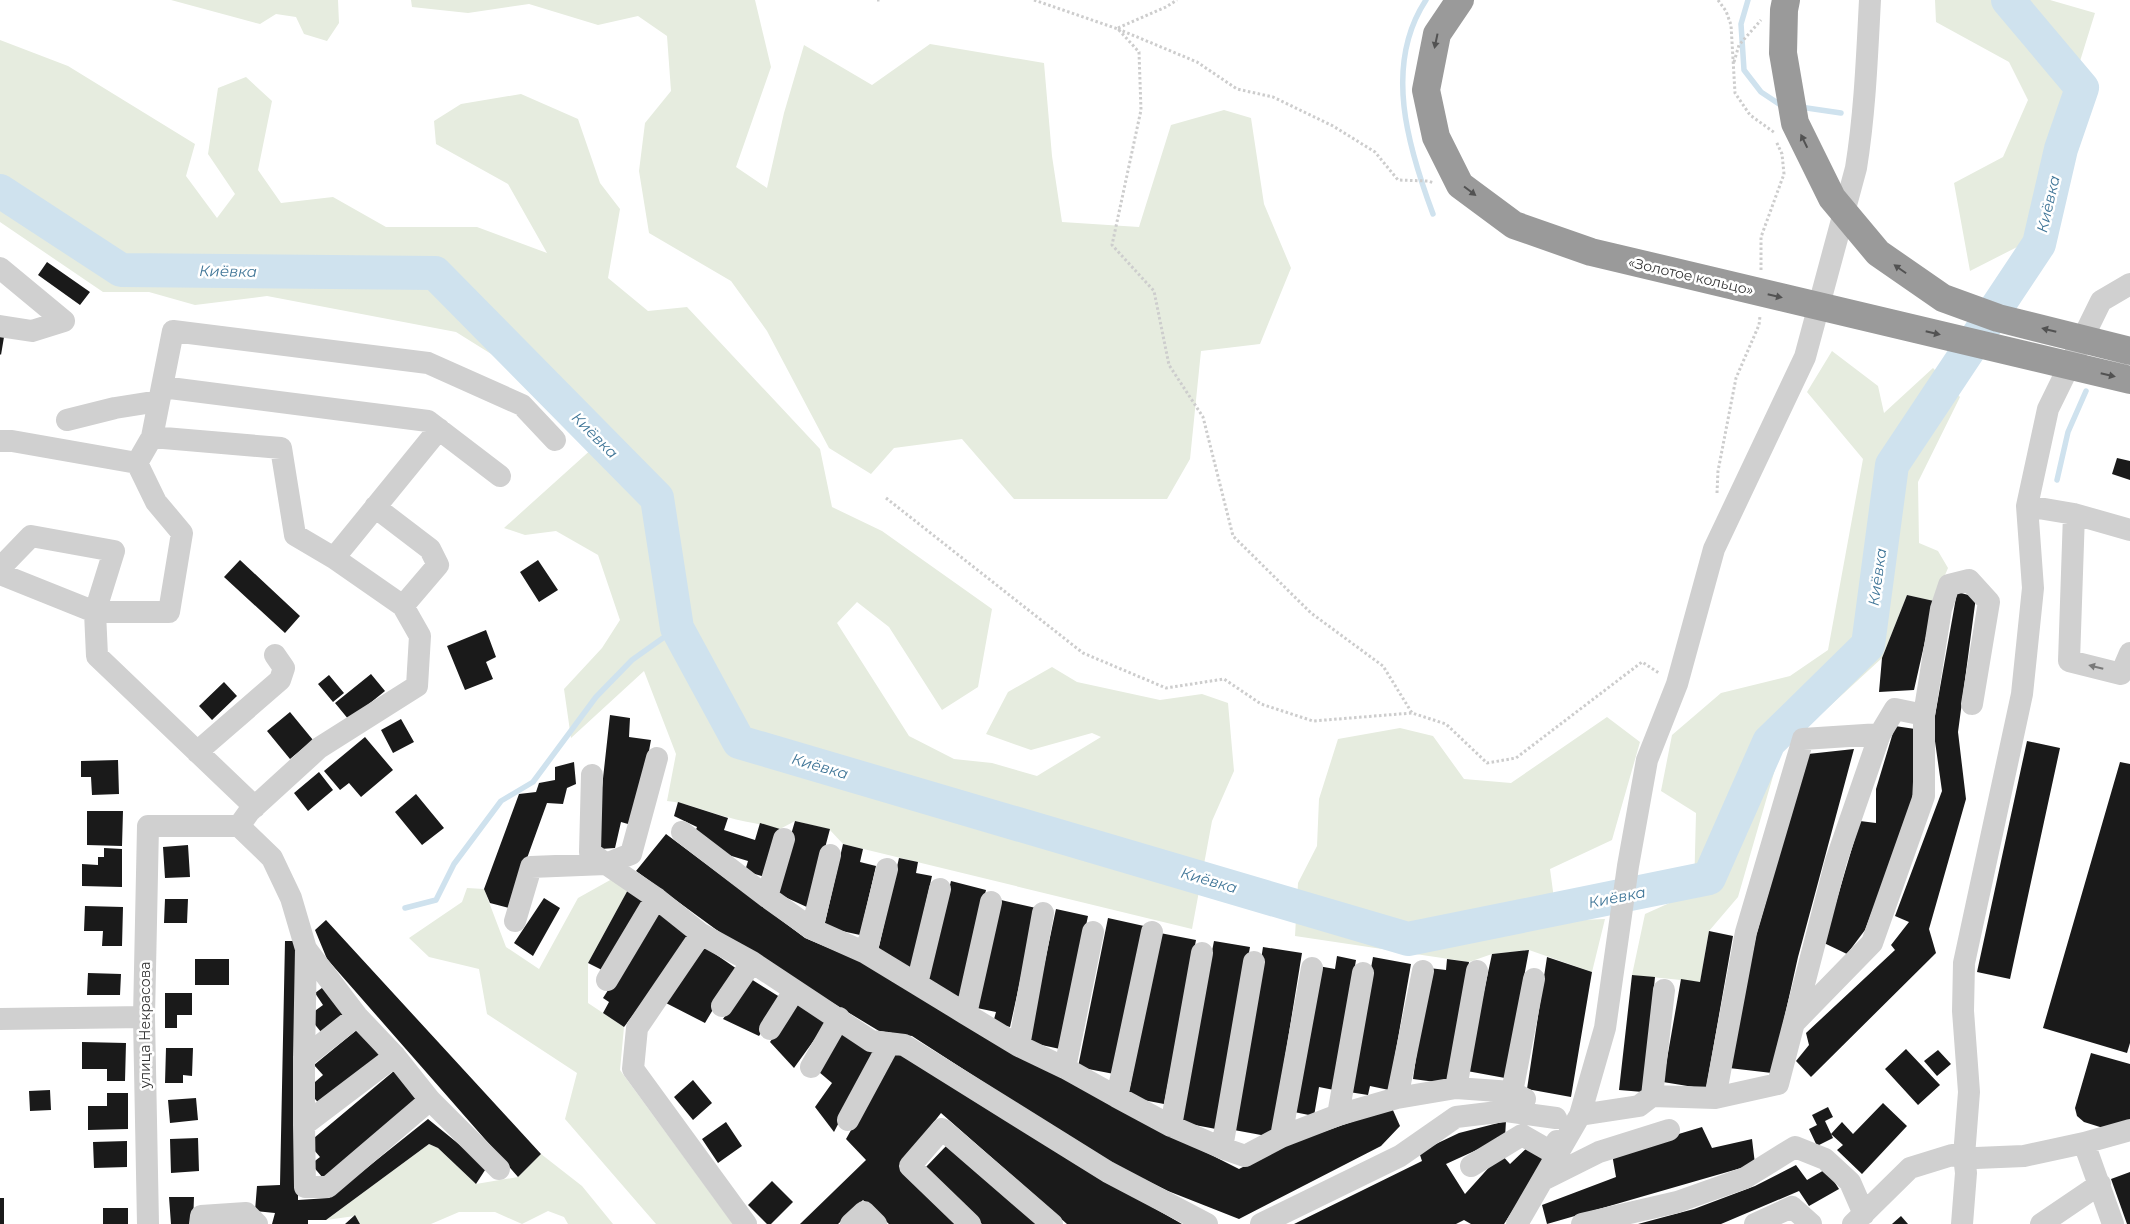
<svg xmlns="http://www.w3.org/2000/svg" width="2130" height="1224" font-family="Montserrat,sans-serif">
<rect width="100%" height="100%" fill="#fff"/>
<path fill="#e6ecdf" d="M171,0H338L339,23L327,41L304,34L296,17L276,14L260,24Z
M411,0H755L771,67L736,167L767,188L784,113L804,45L872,85L930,44L1044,63L1052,156L1062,222L1139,227L1171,125L1224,110L1251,118L1264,204L1291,268L1260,344L1201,351L1190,459L1167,499H1014L962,439L894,448L871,474L829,448L767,331L731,281L649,233L639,171L645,123L671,91L667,36L638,16L598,25L529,4L468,13L412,7Z
M1935,0H2050L2095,13L2023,244L1970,271L1954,183L2003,157L2028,100L2009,62L1936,22Z
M0,40L68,66L195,144L186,176L217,218L235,194L208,154L218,88L246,77L272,101L258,170L281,203L333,197L386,227H477L547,253L508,184L436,144L434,121L461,104L521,94L578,119L600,183L620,209L608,278L648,311L687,307L820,449L832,507L882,531L992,609L978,687L942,710L889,627L857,602L837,623L909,736L954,759L992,763L1037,776L1101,737L1092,733L1031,750L986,734L1008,692L1052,667L1077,682L1160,700L1202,694L1228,703L1234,771L1212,821L1192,929L843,844L829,829L795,821L780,829C762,824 744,822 727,817C707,812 688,803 667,801L676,754L644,671L571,738L564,689L602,648L620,620L598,555L556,531L525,535L504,528L594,447L541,385L456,332L267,296L195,305L149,292H103L0,222Z
M1832,351L1878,386L1884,413L1933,368L1960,397L1918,482L1919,543L1938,551L1948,568L1934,601L1907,595L1882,658L1780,752L1738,897L1709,931L1700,982L1632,975L1645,914L1694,892L1696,813L1661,791L1672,735L1721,693L1790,676L1828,650L1863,459L1807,392Z
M1607,717L1640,742L1612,840L1550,869L1557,921L1605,919L1592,972L1529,950L1492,954L1469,962L1295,936L1298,883L1317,846L1319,799L1338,739L1400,728L1433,736L1464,779L1511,783Z
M612,879L630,886L588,963V1003L624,1027L620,1070L733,1224H656L565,1119L577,1073L487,1014L479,969L429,957L409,938L462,902L467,888L484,889L506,947L539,969L578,898Z
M429,1144L438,1148L476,1184L518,1177L541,1154L582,1186L613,1224H568L564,1217L548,1211L522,1224L495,1212H459L431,1224H360L355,1216L326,1220Z"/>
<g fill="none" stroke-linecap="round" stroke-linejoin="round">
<path stroke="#cfe2ee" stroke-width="5.5" d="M1426,0C1383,65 1408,147 1433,214
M1748,0L1741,24L1744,70L1761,92L1779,104L1784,105
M1800,107L1841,113
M2057,480L2068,432L2086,391
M405,908L436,900L454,864L501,801L533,782L596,697L632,660L677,628"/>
<path stroke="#cfe2ee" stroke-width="34" d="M0,191L121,270L435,273L657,498L677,628L739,742L1408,939L1709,878L1769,742L1868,645L1892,465L2039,244L2061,149L2082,88L2008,0"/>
</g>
<path fill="#1a1a1a" d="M47,262L90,292L80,305L38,275Z
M0,330L5,331L1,355L0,354Z
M2117,458L2130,461V480L2112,474Z
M240,560L300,616L285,633L224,577Z
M538,560L558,590L539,602L520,572Z
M1957,592L1976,597L1958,732L1966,799L1929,929L1936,953L1811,1077L1796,1061L1809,1045L1806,1033L1895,950L1891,945L1909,922L1895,916L1942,791L1933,727Z
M1907,595L1934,601L1914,690L1879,692L1882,658Z
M486,630L496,657L486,662L493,679L465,690L447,646Z
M371,674L385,691L349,720L335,703Z
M329,675L344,693L333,702L318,684Z
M224,682L237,696L212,720L199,706Z
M290,712L313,740L290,759L267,731Z
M610,715L630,718L629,737L651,740L635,826L621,822L615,848L600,849L597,833Z
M401,719L414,742L393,753L381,730Z
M1895,726L1915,729L1912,808L1865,930L1847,954L1824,943L1860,821L1876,823V789Z
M365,737L393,770L361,797L349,783L340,790L324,771Z
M2027,741L2060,748L2010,979L1977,972Z
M1854,749L1798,957L1772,1073L1729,1068L1756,936L1808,754Z
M118,760L119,794L92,795L91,777H81V761Z
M574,762L576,784L567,788L563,804L547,803L509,908L490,903L484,889L519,794L536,792L539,783L555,780V767Z
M2120,762L2130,764V1043L2127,1053L2043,1028Z
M319,772L333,790L308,811L294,793Z
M416,794L444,828L422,845L395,812Z
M678,802L728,818L724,830L755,840L760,823L780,829L765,877L745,871L748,861L725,854L694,835L697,827L674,816Z
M87,811H123L122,846L87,845Z
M795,821L830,829L809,908L774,892Z
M666,834L805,938L860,961L1130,1114L1239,1169L1288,1144L1392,1108L1400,1126L1381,1146L1239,1219L1168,1191L1102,1159L912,1036L879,1031L740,947L636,871Z
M843,844L863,849L860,862L876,866L860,935L824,927Z
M188,845L190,877L165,878L163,847Z
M104,848L122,849V887L82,886V864L98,865V857H104Z
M899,858L918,862L916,873L932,876L911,969L878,951Z
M951,881L986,890L960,998L926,982Z
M630,886L645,900L604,971L588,963Z
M544,898L560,908L533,956L514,943Z
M165,899H188L187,923H164Z
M1001,900L1036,908L1010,1027L993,1023L996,1012L977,1008Z
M85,906L123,907L122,946H102L103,931H84Z
M1056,909L1088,916L1060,1049L1028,1042Z
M658,913L692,937L624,1027L603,1013L609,1002L603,998Z
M1108,918L1144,926L1114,1074L1078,1067Z
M326,920L541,1154L518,1177L327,959L315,930Z
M1709,931L1733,936L1706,1089L1663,1082L1681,979L1700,982Z
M1160,933L1196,940L1164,1104L1128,1097Z
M285,941H300L298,1200L329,1198L428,1119L487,1167L476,1184L438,1148L429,1144L326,1220H308V1224H272L275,1213L255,1211L257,1186L280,1185Z
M1214,941L1250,947L1216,1129L1179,1122Z
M705,947L737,969L705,1023L664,1002Z
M1263,947L1302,953L1272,1137L1234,1130Z
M1529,950L1505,1078L1467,1071L1492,954Z
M1337,956L1356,960L1334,1090L1319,1087L1314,1116L1294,1112L1318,966L1335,969Z
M1373,957L1411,964L1389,1090L1370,1086L1368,1095L1349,1092Z
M1547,957L1592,972L1571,1097L1527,1089Z
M195,959H229V985H195Z
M1447,959L1469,962L1451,1084L1413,1079L1429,968L1446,970Z
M88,973L121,974L120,995H87Z
M1632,975L1655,977L1643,1092L1619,1090Z
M751,979L783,999L759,1036L723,1019Z
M326,985L347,1012L321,1032L308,1016L323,1005L315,993Z
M165,993H192V1015H177V1028H165Z
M798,1003L827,1022L794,1068L770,1042Z
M358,1029L379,1055L320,1105L307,1089L323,1075L314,1065Z
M843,1031L876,1050L834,1132L815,1107L832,1083L819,1072Z
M82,1042L126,1043L125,1081H107V1069H82Z
M166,1048H193L192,1076L183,1075V1083H165Z
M897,1049L1105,1180L1182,1224H1067L941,1113L899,1166L959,1224H889L863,1200L838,1224H800L866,1160L846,1139Z
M1906,1049L1940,1085L1918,1105L1885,1069Z
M1938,1050L1951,1064L1937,1076L1924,1061Z
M2091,1053L2130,1064V1127H2100L2084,1122L2077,1116L2075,1108Z
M394,1071L417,1098L323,1178L311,1164L320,1157L308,1143Z
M693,1080L712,1103L693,1120L674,1097Z
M50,1090L51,1110L30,1111L29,1091Z
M107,1093H128V1129L88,1130V1106H107Z
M196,1098L198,1120L170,1123L168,1100Z
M1883,1103L1907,1126L1862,1174L1837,1150L1843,1145L1831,1134L1842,1122L1853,1134Z
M1828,1107L1833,1117L1825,1121L1833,1138L1817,1146L1809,1129L1817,1125L1812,1115Z
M1506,1121L1505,1137L1446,1164L1465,1194L1501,1154L1510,1164L1529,1146L1547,1157L1504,1224H1471L1464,1220L1456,1224H1294L1422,1161L1419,1152L1459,1133Z
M726,1122L742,1146L718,1163L702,1139Z
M1702,1127L1712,1148L1752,1139L1755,1164L1547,1224L1542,1205L1616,1177L1612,1154Z
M198,1138L199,1171L171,1173L170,1139Z
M127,1141V1167L94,1168L93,1142Z
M949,1143L1036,1224H982L925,1168Z
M1796,1165L1807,1180L1826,1169L1839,1189L1809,1206L1799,1191L1721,1224H1638L1694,1209L1755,1186Z
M2130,1172V1224H2127L2111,1179Z
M772,1181L793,1202L771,1224H767L748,1205Z
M169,1197H194L193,1224H171Z
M0,1198H4V1224H0Z
M103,1208H128V1224H103Z
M355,1215L360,1224H345Z
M1901,1216L1908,1224H1892Z"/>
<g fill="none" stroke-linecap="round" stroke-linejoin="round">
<path stroke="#cdcdcd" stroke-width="3" stroke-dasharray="2.5 2.5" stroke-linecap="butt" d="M877,0H881
M1034,0L1118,29L1139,52L1141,110L1112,245L1154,291L1169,365L1203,417L1233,536L1311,613L1383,666L1412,713L1446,724L1487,763L1516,758L1642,662L1659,673
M1718,0L1726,11L1731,25L1735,93L1750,115L1775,133
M1118,28L1166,7L1177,0
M1118,29L1197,62L1237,89L1273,97L1333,126L1375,152L1398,180L1428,181L1434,183
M1734,62L1739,45L1761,20
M1761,270V237L1784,174L1782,154L1776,141
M1717,493L1718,471L1736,378L1759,325L1760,316
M886,498L1083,653L1166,688L1224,679L1261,704L1313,721L1412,713"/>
<path stroke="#d0d0d0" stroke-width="22" d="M0,268L64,321
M0,326L32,331L64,321
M162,387L428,421L500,476
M67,420L115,408L159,401
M152,437L173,331L428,363L522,405L555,440
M0,441H12L137,463L152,437L281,448L295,535L334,558L403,606L420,636L417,686L319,748L249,812L239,826H148L144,1017L148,1224
M137,463L156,502L182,533L169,612H95L97,656L255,807
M2027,506L2074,514L2130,530
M375,507L430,549L438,565L403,606
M2074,514L2069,661L2121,674L2130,653
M334,558L439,429
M0,568L31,536L114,551L95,612L0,574
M1924,715L1941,609L1949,585L1969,580L1989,602L1972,704
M197,752L280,680L284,668L275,655
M592,775L590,852L606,864L631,854L657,758
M239,826L272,858L291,898L306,949L357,1016L395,1056L430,1100L499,1169
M682,832L767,897
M784,839L767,897L812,929
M830,855L812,929L866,953
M887,869L866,953L917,984
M940,889L917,984L966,1014
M991,902L966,1014L1019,1046
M1043,913L1019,1046L1065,1068
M515,921L531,867L606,864L656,898L701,934L752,962L871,1041L904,1045L1108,1172L1207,1224
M1093,932L1065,1068L1117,1097
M1152,932L1117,1097L1171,1126
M701,934L637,1028L633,1069L746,1224
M1202,953L1171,1126L1222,1148
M1254,962L1222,1148L1245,1156L1281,1137
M1312,968L1281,1137L1338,1115
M1423,971L1397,1098L1456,1088
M1477,971L1456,1088L1512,1092
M1363,973L1338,1115L1397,1098
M607,980L656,898
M722,1006L752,962
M0,1019L144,1017
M770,1029L794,991
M395,1056L304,1125L305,1187H328L430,1100
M304,1058L306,949
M811,1067L839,1018
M1652,1096L1664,990
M1715,1098L1746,932L1803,739L1880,734
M1525,1099L1512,1092L1534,979
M1580,1115L1639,1106L1652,1096L1715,1098L1778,1084L1836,861L1880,734L1895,709L1924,715V796L1872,943L1794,1023
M848,1120L889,1044
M304,1125V1058L357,1016
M2084,1143L2130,1130
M1471,1166L1522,1135L1557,1155V1141
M1543,1180L1599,1152L1669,1130
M200,1224L201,1216L246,1213L257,1224
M851,1224L864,1212L876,1224
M970,1224L910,1166L942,1129L1052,1224
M1261,1224L1400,1156L1456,1117L1506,1111L1556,1118
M1517,1224L1580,1115L1605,1028L1628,866L1647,760L1677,684L1714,549L1805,357L1856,168C1865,112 1867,56 1870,0
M1582,1224L1677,1202L1745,1178L1795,1147L1825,1159L1850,1182L1864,1214
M1755,1224L1792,1207L1811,1224
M1853,1224L1910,1168L1952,1155L1976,1158L2024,1156L2084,1143L2113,1224
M1962,1224L1966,1173L1964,1156L1969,1092L1963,1011L1964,963L2022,694L2033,588L2027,506L2048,409L2101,301L2130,284
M2041,1224L2100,1184"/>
<path stroke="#9a9a9a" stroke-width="28" d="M1460,0L1437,34L1426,90L1436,137L1460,185L1514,225L1591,252L2130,380
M1786,0L1784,10L1783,53L1795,123L1832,198L1878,253L1943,298L1998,318L2130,351"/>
</g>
<defs><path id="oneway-solid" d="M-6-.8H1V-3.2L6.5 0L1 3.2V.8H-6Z" transform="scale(1.25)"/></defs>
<g fill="#525252">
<use href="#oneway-solid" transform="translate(1436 41) rotate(102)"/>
<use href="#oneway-solid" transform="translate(1804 141) rotate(-116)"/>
<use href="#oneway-solid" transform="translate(1470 191) rotate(37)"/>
<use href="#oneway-solid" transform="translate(1900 269) rotate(-145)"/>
<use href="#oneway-solid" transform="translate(1775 296) rotate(13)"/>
<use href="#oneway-solid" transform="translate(2049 330) rotate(-166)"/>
<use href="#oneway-solid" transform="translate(1933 333) rotate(13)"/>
<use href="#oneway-solid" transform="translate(2108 375) rotate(13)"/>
</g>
<use fill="#7a7a7a" href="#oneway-solid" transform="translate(2096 667) rotate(-166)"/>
<g text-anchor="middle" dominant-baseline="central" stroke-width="5" stroke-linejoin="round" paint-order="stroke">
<g font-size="14" fill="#333" stroke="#fff">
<text transform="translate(1691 276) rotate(13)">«Золотое кольцо»</text>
<text transform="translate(145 1025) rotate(-90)">улица Некрасова</text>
</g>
<g font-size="15" font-style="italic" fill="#3f7597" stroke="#fff">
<text transform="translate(2048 204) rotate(-77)">Киёвка</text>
<text transform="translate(228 271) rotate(1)">Киёвка</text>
<text transform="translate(595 435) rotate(45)">Киёвка</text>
<text transform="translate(1877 577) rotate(-82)">Киёвка</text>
<text transform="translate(820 766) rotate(16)">Киёвка</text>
<text transform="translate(1209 880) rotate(16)">Киёвка</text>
<text transform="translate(1617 897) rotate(-11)">Киёвка</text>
</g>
</g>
</svg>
